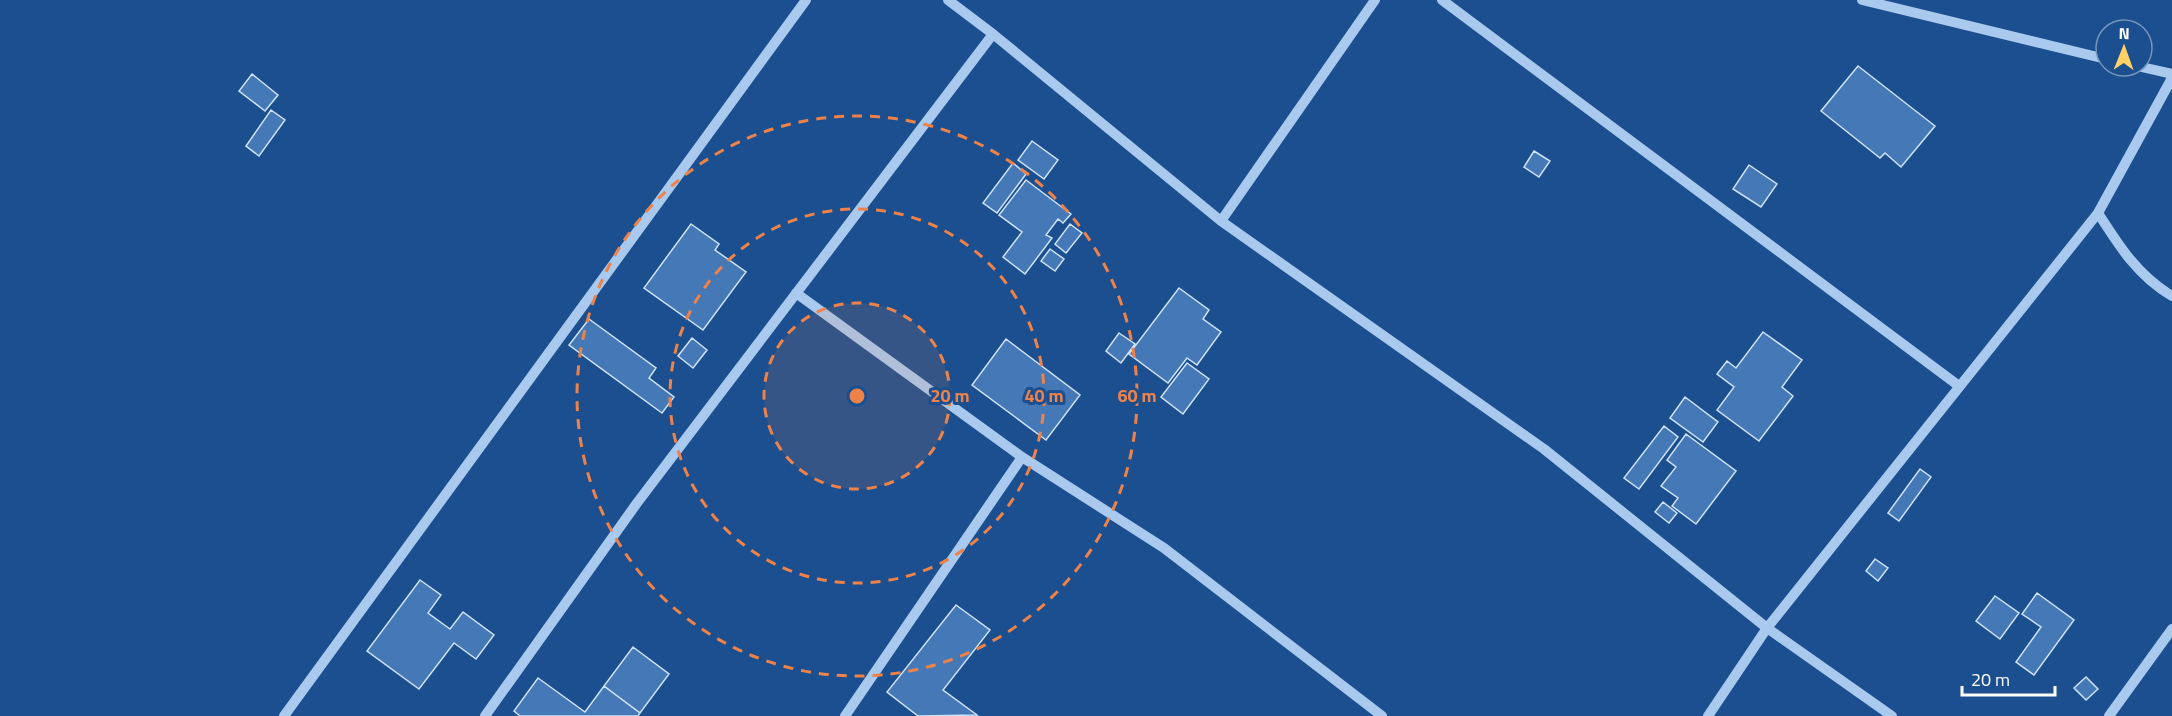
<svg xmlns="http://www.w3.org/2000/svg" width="2172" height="716" font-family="'Titillium Web',sans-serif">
<rect width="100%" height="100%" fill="#1b4f8f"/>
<path fill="#4478b7" stroke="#cfe3fa" stroke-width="1.5" d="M1858,66L1935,126L1901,167L1885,153L1880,158L1821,111Z
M252,74L278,95L265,111L239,91Z
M271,110L285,120L259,156L246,146Z
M1032,141L1058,160L1044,179L1018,160Z
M1534,151L1550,161L1539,177L1524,167Z
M1013,163L1026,174L997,213L983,203Z
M1749,165L1777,184L1761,207L1733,189Z
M1026,180L1071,214L1063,223L1058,219L1046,235L1052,238L1025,274L1003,257L1022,232L999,215Z
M691,224L719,244L715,250L746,272L703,330L644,288Z
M1070,224L1082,233L1066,253L1055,244Z
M1050,249L1064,259L1055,271L1041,261Z
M1179,288L1209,310L1203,319L1221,332L1197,365L1187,358L1168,383L1129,354Z
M589,319L656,368L649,378L674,397L662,413L569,345Z
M1763,332L1802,360L1782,387L1793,396L1759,441L1717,410L1734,387L1717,374L1727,361L1736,368Z
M1119,333L1135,344L1121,363L1106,351Z
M692,338L707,350L693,368L678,356Z
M1006,339L1080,395L1046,440L972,385Z
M1187,363L1209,379L1183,414L1161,397Z
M1685,397L1718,422L1703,442L1670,418Z
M1664,426L1678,437L1639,489L1624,478Z
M1686,434L1736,471L1696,524L1672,506L1678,498L1661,486L1676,467L1667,460Z
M1920,469L1931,477L1899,521L1888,513Z
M1663,502L1677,513L1669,523L1655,512Z
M1875,559L1888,568L1878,581L1866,571Z
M420,580L441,595L428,613L450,629L463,612L494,635L476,659L454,643L419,689L367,651Z
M2037,593L2074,620L2034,675L2016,662L2041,627L2022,614Z
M1995,596L2019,613L2000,639L1976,621Z
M956,605L990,630L943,690L977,715L918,716L887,692Z
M633,647L669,674L640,713L604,686Z
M2086,677L2098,689L2086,700L2074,688Z
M538,678L585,712L604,686L640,713L638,716H520L514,711Z"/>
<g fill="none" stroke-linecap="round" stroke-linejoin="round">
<path stroke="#a9c9ee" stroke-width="10" d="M948,0L993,34L1221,221L1544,449L1767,628L1892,716
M1442,0L1959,386
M1862,0L2106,59
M2137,66L2172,74
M2098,213L2172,78
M1221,221L1375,0
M796,293L1022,457L1164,548L1382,716
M284,716L806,0
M485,716L637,503L993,34
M845,716L1022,457
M1708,716L1767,628L2098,213C2119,246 2138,276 2172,296
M2109,716L2172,629"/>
</g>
<circle cx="857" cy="396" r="93" fill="#ee8249" fill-opacity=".12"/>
<g fill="none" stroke="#ee8249" stroke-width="3" stroke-dasharray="10 8">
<circle cx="857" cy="396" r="93"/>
<circle cx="857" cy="396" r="187"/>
<circle cx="857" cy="396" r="280"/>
</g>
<circle cx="857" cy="396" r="9" fill="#ee8249" stroke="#1b4f8f" stroke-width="3"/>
<g font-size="18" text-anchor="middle" font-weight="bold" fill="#ee8249" stroke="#1b4f8f" stroke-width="6" stroke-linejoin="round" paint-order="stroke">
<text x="950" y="402">20 m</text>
<text x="1044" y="402">40 m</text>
<text x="1137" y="402">60 m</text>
</g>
<g transform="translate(2124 48) rotate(1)"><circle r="28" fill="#1b4f8f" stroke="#7695bc" stroke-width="1.5"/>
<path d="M0-4.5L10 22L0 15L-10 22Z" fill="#ffd166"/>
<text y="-9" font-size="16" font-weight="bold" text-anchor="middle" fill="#ffffff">N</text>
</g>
<path d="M1962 686v9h93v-9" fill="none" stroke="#ffffff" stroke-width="3"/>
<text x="1971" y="686" font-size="18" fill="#ffffff" stroke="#1b4f8f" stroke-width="4.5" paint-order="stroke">20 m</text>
</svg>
